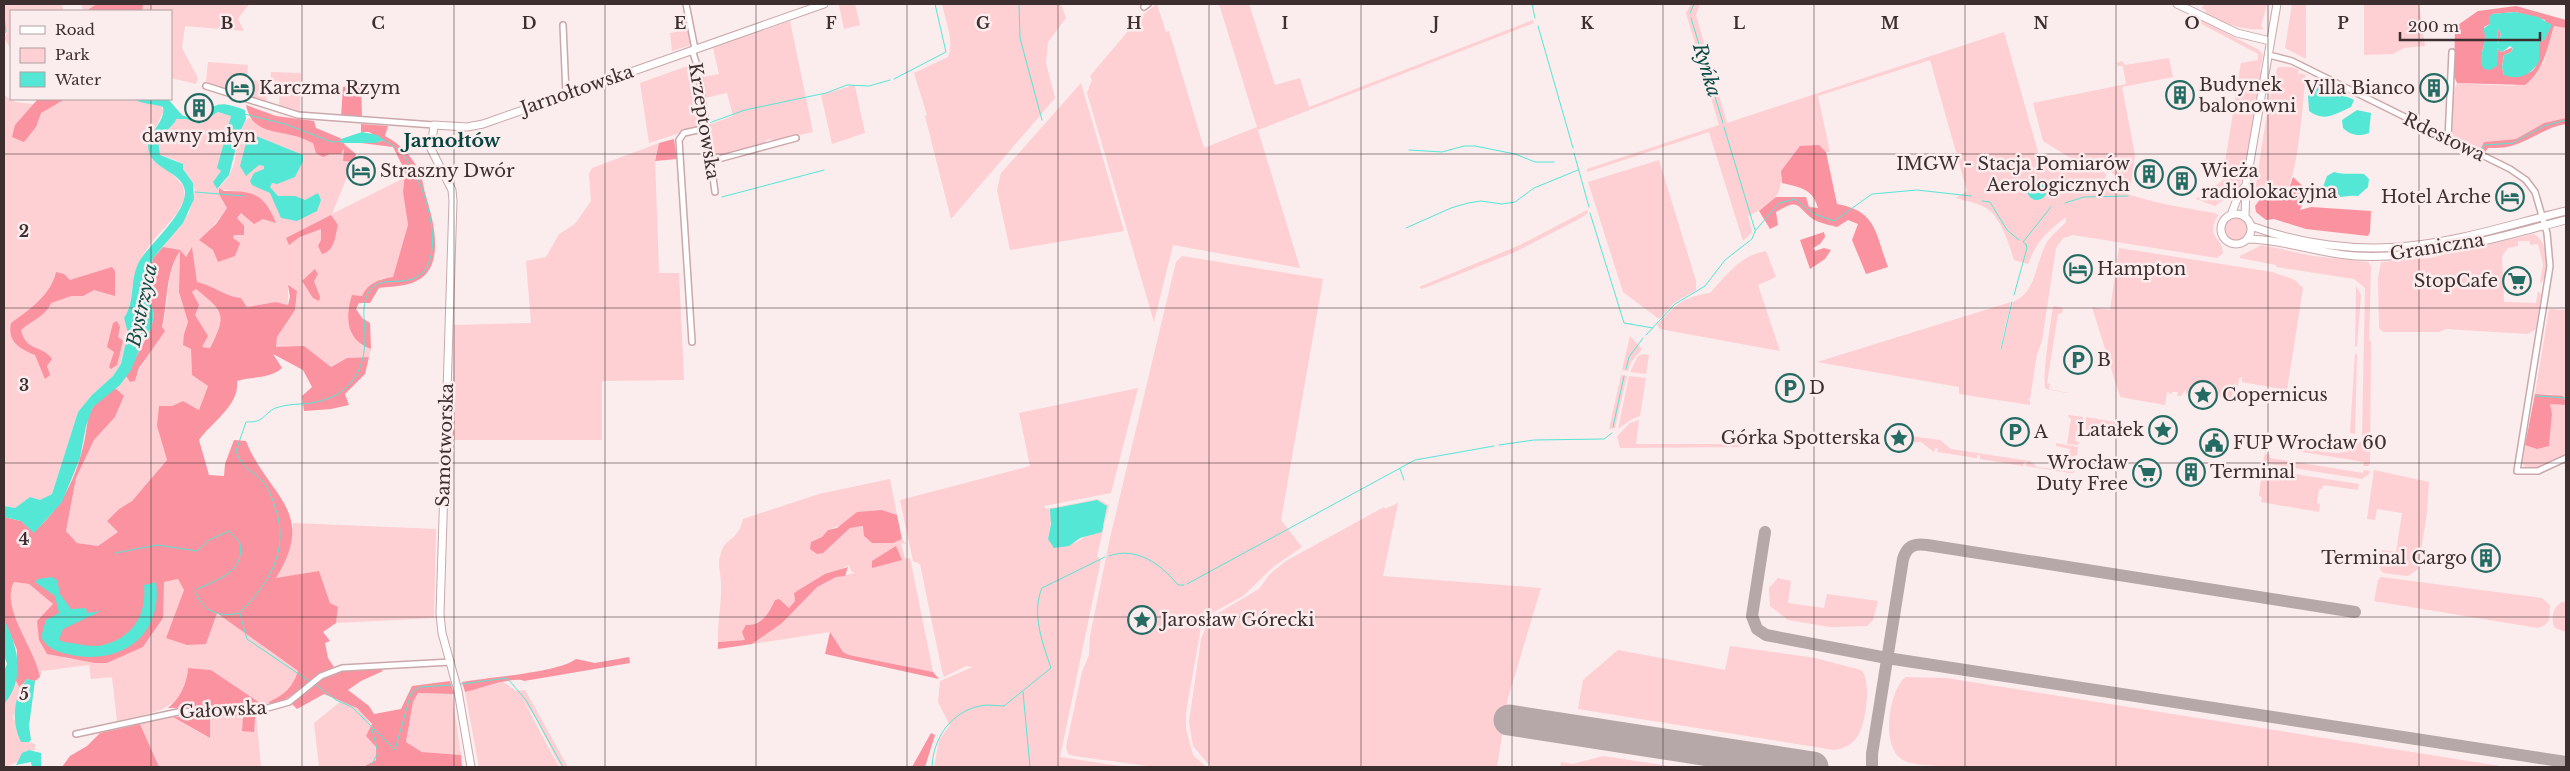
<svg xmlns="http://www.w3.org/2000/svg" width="2570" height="771" font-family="'Libre Baskerville',serif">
<rect width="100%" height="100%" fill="#fbeced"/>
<path fill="#fecfd3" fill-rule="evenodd" d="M4,4H61L64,11H11V49L4,38L7,33L4,32Z
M81,4H249L238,19L244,31L185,26L182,48L198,78L196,84L171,78V11H83Z
M843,4H855L860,25L844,29L839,5Z
M942,4H1061L1066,18L1048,42L1046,63L1055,98L951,219L925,116L927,115L914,73L948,57C955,42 945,19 942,4Z
M1157,4L1166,32L1169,31L1204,148L1257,127L1219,4H1249L1275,85L1300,78L1309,107L1533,20L1534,23L1258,130L1300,268L1173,245L1154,322L1087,93L1092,80L1090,76L1140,17Z
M1691,4H1700L1696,15L1727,123L2004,32L2040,159C2048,165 2062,174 2073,171C2089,166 2090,163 2106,174L2105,185C2139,201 2178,207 2215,213L2218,215C2205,238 2222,237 2223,253L2217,258L2073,235L2063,238L2056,248L2042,341L2037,354L2030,399H2027L2030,401V405L1959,394V387L1817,362L2011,302L2000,349L2001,350L2013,302C2037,292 2035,263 2047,242C2052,234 2060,229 2066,222V217C2047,232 2037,240 2028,264L2014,260C2010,246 2000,215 1986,208C1978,203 1966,201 1956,198L1967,191L1930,60L1818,96L1830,152H1826L1819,145L1790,160L1781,171C1783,198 1771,205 1748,216L1752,232L1743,241L1709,132L1587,172V169L1719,125L1686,13Z
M2204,4H2267L2261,26L2264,29C2241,31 2225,23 2205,14L2206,10L2202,8Z
M2292,4H2306V59L2285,48Z
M2364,4H2419L2425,46L2404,48L2393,54L2364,55Z
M2193,16L2259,50L2263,55L2260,70L2262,71L2246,166L2243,167L2245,170L2237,193L2234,192L2215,206L2196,199L2222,181L2241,63L2258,60V54L2192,19Z
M790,21L813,132L773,141L771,139L766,140V144L716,157L711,153L708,125L733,116L727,93L705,98L702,77L719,74L713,48Z
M2554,26L2566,28V118L2544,123L2516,139L2484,142L2480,150L2452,137L2453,92L2457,83L2514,86L2544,63Z
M688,30L691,45L672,51L670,33Z
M2169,58L2173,77L2122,87L2135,155L2130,189L2121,185L2109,168L2069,157L2043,141L2033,103L2126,84L2123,66H2118L2116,63L2122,61L2125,65Z
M208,62L248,65L247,80L268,81L266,103L206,82Z
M693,64L704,125L649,143L640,83Z
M2278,67H2291L2299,70L2298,75L2301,73L2306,75C2302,104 2299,177 2283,197H2254L2272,81Z
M271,72L301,73L300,113L279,108L280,83L270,84Z
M1081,83L1124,231L1010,250L997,190L1001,173Z
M851,86H855L865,133L832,144L821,95Z
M4,95L15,102L33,104L63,99H135L160,105L164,111L150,138L172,174L183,186L185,198L177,213C165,228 147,245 139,262C130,280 135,302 124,318L128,333L121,364L113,376L92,395L78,412L52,494L40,500L30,497L15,508L4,506Z
M218,112L232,116L220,159L221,171L213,182L219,188C226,180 231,174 234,164C238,150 236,127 249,118L330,143L345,144L343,161L351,163V167L332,214L404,178L403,192L408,225L393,277L382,278L362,296L352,295L361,345L371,349L369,357L347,358L330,367L276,347L277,337L295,310L297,291L288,286V305L276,302L247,307L241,298C223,296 214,286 197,282L192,248L186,257L180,251L179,292L188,322L184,334L191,349L192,375L208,386L199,410L183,401L172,406L157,426L167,460L132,501L119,509L107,521L118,532L98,546L77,543L66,531L76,478L94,440L115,417L124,397L115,388L126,376L130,382L135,381C141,361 157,345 163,325C170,298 165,276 180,251L163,247L189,213L195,190L193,183L178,161L160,155L157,140L175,122V119H186L199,124ZM220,189L252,194L237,218L244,235L234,234L218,262L207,234L227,208ZM338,225L332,248L321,240V229L300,237L290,244L286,238Z
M659,143L655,158L659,273H679L684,380L602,381V440H452L454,325L531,323L526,261L546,257L559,234L575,224L591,201L589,174L592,168Z
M1659,160L1696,281V290L1674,303L1659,319L1623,292L1588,182Z
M1587,210L1588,213L1579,219L1515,252L1422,289L1419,287L1520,245Z
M2225 229a11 11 0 1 1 22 0a11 11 0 1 1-22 0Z
M2533,234C2549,240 2550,271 2542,282L2540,283L2543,264L2538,244L2530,245V241H2518V246L2508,248L2502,256L2504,302L2536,303L2538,291L2541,295L2536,329L2528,334L2446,329L2439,332H2383L2379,328L2378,278L2381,262L2430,258Z
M2262,245L2313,256L2368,262L2371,266L2369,341H2371L2370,463L2368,466H2363L2364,462L2296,451L2299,446C2319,451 2349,462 2362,439L2365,288L2354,279L2276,267V265L2240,258V256Z
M2119,248L2272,272L2295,280L2303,288L2287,390L2242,382V377L2239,378L2235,402L2233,401L2236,379L2230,404L2228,401H2225L2228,384L2224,399H2222V387L2221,399L2219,393L2217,400L2213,402L2212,397L2211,404L2214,383L2211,387L2204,385L2203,391H2200L2201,386H2198L2197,396L2195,388L2193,399L2192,392L2189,396L2190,390L2186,395V389L2181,396H2177L2178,392H2172V394L2167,392L2165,405L2120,397L2092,307L2110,310Z
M1766,251L1776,277L1758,285L1780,351L1660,329L1657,325C1675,305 1683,297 1710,293C1728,274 1739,256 1766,251Z
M1182,256L1323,279L1281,520L1302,547L1273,567L1243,596L1212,613L1201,627L1186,712V729L1193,755L1206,767H1155L1074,756L1068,754L1066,747L1082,672L1089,655L1090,636L1110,538L1176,262Z
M2356,286L2361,295L2357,346L2355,347Z
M196,289C224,312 226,314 210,348L201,347L207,336L195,315L192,292Z
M2055,306L2063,308L2062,313L2058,314L2047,383L2050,384L2049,389L2069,393H2067L2046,389C2041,383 2051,320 2053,307Z
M2549,309L2566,310V453L2541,467L2527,469L2522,463L2525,445L2549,446L2552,414L2550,404L2564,405L2552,394H2535Z
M1630,336L1642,349L1631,362L1628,371L1622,370Z
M2355,353L2357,355L2355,434L2350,433Z
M1643,354L1649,355L1646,374L1630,372L1638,356Z
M1621,375L1627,376L1615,428L1609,429Z
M1629,376L1646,378L1640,416L1632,419L1618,429Z
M1138,388L1111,493L1044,506L1046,509L1097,499L1109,505L1097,556L1101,560L1060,757L1127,767H934L939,740L950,725L938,702L940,681L973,667L966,666L944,677L942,671L920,564L913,561L900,500L1030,466L1019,413ZM1097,500L1106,510L1104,526L1075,543L1048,539L1053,508Z
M2068,415L2083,417L2081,427L2077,428L2075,441L2079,442L2078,445L2067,444L2071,419L2069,418Z
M2086,417L2120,423L2118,433L2114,435L2113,431L2090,428L2089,431L2086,430Z
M1639,420L1636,444H1743V447L1620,448L1617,436L1630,423Z
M1904,435L1940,440L1951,449L2030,461L2037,467L2066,471L2070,449L2056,446V443L2078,447L2077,455L2073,456L2071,465L2075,467L2074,473H2069L2026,466L2027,462H2024L2023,466L1980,459V455H1977V458L1937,452L1938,448H1935L1934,452L1921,442L1903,443Z
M2266,446L2265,454L2270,455V458L2363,473L2364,470L2370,471L2369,474L2362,479L2263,463Z
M2262,469L2359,484L2358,490L2323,485L2322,489H2319L2317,503L2320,504L2319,512L2261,502L2262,497L2259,496Z
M2374,470L2429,482L2427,513L2418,569L2408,576L2383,573L2380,569L2382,550L2396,552L2402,513L2377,509L2375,520L2367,519Z
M890,479L897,515L882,510L828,530L822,537L811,542L838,539L850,528L864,526V536L872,543H893L902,539L906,544L901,543L905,559L910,558L933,672L849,655L843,652L830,632L752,644L817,587L836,577L855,573L851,571L849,565L797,591L794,593L795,601L789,608L775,600L762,622L753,625L746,640L718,642C717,623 722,603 721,584C721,570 716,565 722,550C727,537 738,541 743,519L819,494Z
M1398,503L1383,576L1541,588L1508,698L1497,767L1210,766L1193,746L1189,722L1201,639L1207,624L1215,615L1259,589L1270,574L1286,561L1384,507L1385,509Z
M293,523L436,529L434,618L336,623L338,607L330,603L319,571L275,579C287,560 291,544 293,523Z
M2381,577L2542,598L2550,605L2549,620L2545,625L2538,628L2374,601L2378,580Z
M1778,578L1791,581L1788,603L1824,608L1827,594L1878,601L1873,620L1867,626L1830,627L1788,620L1770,606L1769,588Z
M178,579L184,590L166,638L217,613C245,631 270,653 298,671C292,687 285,694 270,702L271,706H259L260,703L211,670L188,668C183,713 153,712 117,721L112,677L91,679L89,665L42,671L40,677C34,648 0,608 14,582L29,584L53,604L63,658L107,663L143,647L163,618L164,582Z
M2562,602H2566V632L2555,628C2550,619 2553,606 2562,602Z
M1730,646L1815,658L1861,670C1872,679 1866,726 1857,737C1852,745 1843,749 1834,750L1578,709L1583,680L1618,650L1725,670Z
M1906,677L1946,678L2506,767H1948C1935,765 1917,766 1905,761C1879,750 1889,689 1906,677Z
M16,681L20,688L13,718L28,742L35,744V750L26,751L16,763L4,767V704Z
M503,682L516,691L525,690L568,767H562L558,762L536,719L523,700L559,767H479L465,692Z
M418,693L452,694L461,755L422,752L406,742L413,702Z
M340,702C370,707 377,733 376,760L363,767H319L314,723Z
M209,712L256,714L261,767H159L140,724L173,717L209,738Z
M1603,756L1675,767H1560L1561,762L1573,764Z"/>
<path fill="#fb929f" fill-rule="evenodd" d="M97,4H143L142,11H90L89,9Z
M2516,6L2566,20V28L2554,26C2547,49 2544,70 2525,85L2457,83L2454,76L2455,27L2478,11ZM2515,12L2545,20L2548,29L2545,39L2539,42C2537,75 2536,74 2504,75L2502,67L2504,55L2511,52L2513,47L2502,52L2499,51L2497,46L2501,34L2498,29L2497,57L2482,52L2486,38L2484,27L2490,24L2492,14Z
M361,83L362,118L341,117L343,87Z
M65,99L41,113L36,127L24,142L12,137L15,125L37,100Z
M246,105L276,116L314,121L316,128L340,138L345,145L356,154L354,162L343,161L344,148L341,154H330L323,157L316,153L313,143C308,141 301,137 295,136C273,130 252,133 246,105Z
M2566,118V124C2546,127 2531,140 2511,146C2504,148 2496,148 2488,148L2485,152L2480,150L2484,142L2516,139L2544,123Z
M361,124L388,126L385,136C400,144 409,153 417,167C422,175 423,185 425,193C432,216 446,262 420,279C408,287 392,286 379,288L370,303H359L356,309L362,318L370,323L371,349C346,340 345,317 352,295L362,296C368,283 379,279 393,277L408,225L403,192L405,171L393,147L361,143L383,141L369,132H361Z
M674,139L677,159L655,161L659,143Z
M1819,145L1826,152L1837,204C1877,211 1875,233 1888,267L1866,274L1852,240L1858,224L1848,220L1837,227C1830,225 1819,223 1813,219C1796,207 1801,197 1776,212L1778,225L1770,229L1759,211L1776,197H1806L1809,207L1818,208C1813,189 1800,187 1782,183L1781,171L1800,146Z
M2293,177L2308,191L2300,210L2311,207L2371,211L2370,232L2368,236L2306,229L2274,219L2266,220L2256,212L2255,206L2261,198L2283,197L2289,189Z
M219,188L224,191C254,191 264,194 276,223L263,219L254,224L241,213L237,218L244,226V235H234L233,238L240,243L235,256L218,262L213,250L199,240L216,224L227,208L219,194Z
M331,215L338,225C335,236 335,251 322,254L318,246L321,240V229L300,237L289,245L286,238Z
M1824,232L1825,237L1820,244L1813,248L1815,251L1824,248L1831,250L1825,259L1810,269L1800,240Z
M163,247L180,250L186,257L192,247L197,282C215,286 223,296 241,298L247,307L276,302L288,305L290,297L288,285L297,291L295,310L277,337L276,347L304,346L331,367L347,358L369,357L365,374L345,394L349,405L331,409L304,411L302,396L312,387L303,370L273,354L282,368C270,379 253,376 237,381C240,405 212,422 199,440L209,475L224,476L225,464L234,440L246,441C268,497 318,510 276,578L319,571L330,603L338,607L336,623L323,632L330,641L325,643L328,658L334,667C311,678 295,697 271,706L269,702C285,694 292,688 298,671L217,613L206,644L187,645L166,638L184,590L178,579L164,582L163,618L143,647L107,663H95L47,654L39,640L37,621L53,604L29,584L14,582C0,608 35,648 40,677L35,681L27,679L20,688L16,681L17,650L4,619V517L21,521L34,532C63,505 75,481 84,443C87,431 86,420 92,409C96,401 108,394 115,388L124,396L115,417L94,440L76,478L66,531L77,543L98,546L118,532L107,521L119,509L132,501L167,460L157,426L159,406H172L183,401L199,410L208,386L192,375L191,349L183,345L184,334L188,322L179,292L180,251C165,273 168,302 162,327L165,331L139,368L135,381L130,382L126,376L151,329L154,315L147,287L153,258ZM196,289C224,312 227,314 210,348L202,347L208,336L195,315L199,305L192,292Z
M112,267L115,271V296L94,290L83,296H71L51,303C45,317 32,320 21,330C26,352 43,345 52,359L47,366L50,375L45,379L35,355C20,349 7,342 11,323C28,311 52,294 56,272L64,274L70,280Z
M315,269L318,274L314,281L320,297L319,301L313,298L302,281Z
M117,321L120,327L118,337L123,341L117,365L111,369L109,367L114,352L107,347L113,323Z
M2535,394L2563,396L2566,403L2564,405L2550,404L2552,414L2549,446L2537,449L2525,445Z
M882,510L897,515L902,539L893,543H872L864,536L863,526L850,528L823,553L817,554L810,549L811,542L822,537L828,530L837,528L857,512Z
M896,546L902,560L872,568V561Z
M848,567L845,576L836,577L817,587L782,623L752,644L718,649V642L745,640L742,632L746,625C762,626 768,614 775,600L779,599L789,608L795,601L794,593L797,591L825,574Z
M830,632L843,652L849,655L933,672L939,679L825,654Z
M629,657L630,663L524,681C512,676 479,689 465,692L462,682C489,677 557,673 576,659L595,663Z
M188,668L211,670L260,703L259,706L168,708C180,698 187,684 188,668Z
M381,669L383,671L361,681L348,690L369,706L374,714L401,709L412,686L450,681L454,694L418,693L413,702L406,742L422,752L461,755L462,767H363L376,760V747L366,736L372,724L357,708L324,694L297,709L291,703L318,680L339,671Z
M218,710L252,712L255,717L254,732L242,731L243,717L218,715Z
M210,716V738L173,717Z
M140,724L159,767H62L70,756L87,746L100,733Z
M931,733L935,735L925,767H912Z"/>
<path fill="#54e7d5" d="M2515,12L2538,17L2552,25L2545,39L2539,43V61C2532,74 2519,81 2504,75L2502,67L2504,55L2511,52L2513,48L2510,46L2502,52L2499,51L2497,46L2501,34L2498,29L2497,66L2490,70L2484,69C2475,56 2490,43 2483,29L2490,24L2489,17L2492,14Z
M2315,85L2350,98L2354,100L2351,107C2337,113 2324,123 2309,111L2308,96Z
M135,99H168L182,115L189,118L203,116C217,99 226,104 245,110L246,119L240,132L229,175L217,189L213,182L221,171L217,168L231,116L218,112L199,124L186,119H176L175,122L158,140L160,155L183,164V169L193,183L194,199L183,223L153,258L147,287L154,315L151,329L144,339L131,370L120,385L93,407L86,426L80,458L62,502L34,533L21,521L4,517V506L15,508L30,497L40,500L52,494L78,412L92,395L113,376L121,364L128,333L124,318C136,301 129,278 140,260C151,243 187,212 185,191C182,170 148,170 148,145C149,132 166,121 163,107C153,103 142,105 135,99Z
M2357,110L2371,113L2369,133C2359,137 2350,135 2343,128L2342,120Z
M362,132L377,135L384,140L375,143H341V139Z
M256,136L303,155V161L295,177L277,184L272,183L270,187L278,196H295L305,200L318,193L321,200L317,211L297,221L281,218L270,193L252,185L250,181L254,173L264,169V166L259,165L246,176L240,166L247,139Z
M2334,172C2345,175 2353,173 2364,174L2369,179L2368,187L2358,196C2345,194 2333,201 2320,195L2319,191L2323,187L2327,176Z
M2027 190a10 10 0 1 1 20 0a10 10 0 1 1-20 0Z
M1097,500L1107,506L1102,532L1080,538L1069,546L1054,548L1048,539L1051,524L1050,509Z
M52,577L57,580L60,594L71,609L86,608L87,613L101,611L63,629L59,640L64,642C76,643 91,648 103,645C133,638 147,614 144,585L156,582C163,633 125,663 77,656C61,653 49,651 41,637L46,620L59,613L55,596L35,582L38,579Z
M4,619C18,647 26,678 4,704V671L7,664L4,655Z
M27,679L35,681L29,726L31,740L29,742H21C11,721 13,698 27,679Z
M29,750L41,753V767H32L31,762L16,765L22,753Z"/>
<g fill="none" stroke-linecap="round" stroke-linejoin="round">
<path stroke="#54e7d5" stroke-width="1" d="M1019,4L1020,38L1042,120
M1532,4L1535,18
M1690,13L1694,4
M4,18L6,31L4,35
M1691,18L1723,123
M1538,26L1573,148
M894,79L946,52L935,4
M244,114L285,124L332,142L343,141
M709,123L745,110L826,93L847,85L869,86L890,80
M1724,127L1755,230
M2482,149L2484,145L2513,143L2544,126L2566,120
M1409,150L1442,152L1464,146H1475L1515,154L1535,162H1554
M1574,153L1589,207
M195,192L244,196
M722,197L824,170
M1982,201L1990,202L2007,230L2019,240
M2065,203L2084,197L2128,196
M1590,213L1624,323L1653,328
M1406,228L1451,208L1468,203L1481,201L1502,204L1515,202L1534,188L1578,170
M2014,295L2027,248L2026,244L2023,242L2051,207
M1646,335L1675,304L1705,286L1725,260L1752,239L1755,231L1779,203L1795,199L1814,214L1834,221L1872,194L1917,190L1971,196
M2001,349L2012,302
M1626,369L1629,357L1643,338
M2536,396L2566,398
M1613,427L1624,376
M1499,445L1534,440L1604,439L1612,433
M1400,469L1404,480
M115,553L157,545L197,551L209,540L229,531L240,543C245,572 219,579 197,589L195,591C202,611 219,618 239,613C270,584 290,548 275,507C272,498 269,489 263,482C251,467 245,474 236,451L246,422C250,422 257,422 261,419C268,414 270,409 279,407C292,403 307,405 320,401C352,393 365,369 365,337C365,321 360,303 371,289C384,274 407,289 423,272C446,247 423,179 404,156C398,148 391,144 383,140
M1109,556C1136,546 1161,564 1178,585H1184
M1187,584L1415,460L1494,446
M240,614L247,639L309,681
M315,684L336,700L352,707L395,750L411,693L420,687L451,685
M461,684L507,678L526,700L563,767
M1023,692L1030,767
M370,767L378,753L372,729
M932,767C933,738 951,712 980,706C988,704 996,706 1004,706L1051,668C1043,644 1031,614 1042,588L1105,557"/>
<path stroke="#b6a7a8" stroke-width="12" d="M1765,532L1752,616L1757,629L1766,635L1887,658L2566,762
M1872,767V754L1903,559C1907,546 1914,543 1927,545L2355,612"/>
<path stroke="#b6a7a8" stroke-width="31" d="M1509,720L1813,767"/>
<defs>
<path id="street" d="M686,4L695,49
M1144,7L1148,4
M563,25L566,94
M692,50L698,68L715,192
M2269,55L2292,61L2510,169L2526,180L2535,192L2547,233L2550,266L2517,471H2538L2566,458
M206,86L298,115L434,125
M2448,139L2452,52
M711,161L796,138
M692,342L679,140L684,133L707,128
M76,734L178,712L264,709L289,702L321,676L342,668L451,662"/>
<path id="secondary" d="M2177,4L2237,33L2270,41
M2221 229a15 15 0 1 1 30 0a15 15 0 1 1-30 0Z
M2231,215L2239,194L2246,185
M2245,217L2246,185L2277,4
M2251,226C2300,244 2357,252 2409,246C2462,241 2515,223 2566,211
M2247,239C2283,239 2320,254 2356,256C2427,260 2498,237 2566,220
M471,767L458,691L442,633L440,614L453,201L452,190L431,149L434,125L467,127L483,124L824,4"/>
</defs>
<use href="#street" stroke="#cba8ab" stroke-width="8"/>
<use href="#secondary" stroke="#cba8ab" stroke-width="9"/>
<use href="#street" stroke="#fff" stroke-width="5"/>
<use href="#secondary" stroke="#fff" stroke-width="7"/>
</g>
<path fill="none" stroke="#3d2f30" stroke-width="1" stroke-opacity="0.55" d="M151,4V11M302,4V767M454,4V767M605,4V767M756,4V767M907,4V767M1058,4V767M1209,4V767M1361,4V767M1512,4V767M1663,4V767M1814,4V767M1965,4V767M2116,4V767M2268,4V767M2419,4V767M151,99V767M4,154H2566M4,308H2566M4,463H2566M4,617H2566"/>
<defs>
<symbol id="hotel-ring" viewBox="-11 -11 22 22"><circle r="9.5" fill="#fbeced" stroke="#246c63" stroke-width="1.5"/><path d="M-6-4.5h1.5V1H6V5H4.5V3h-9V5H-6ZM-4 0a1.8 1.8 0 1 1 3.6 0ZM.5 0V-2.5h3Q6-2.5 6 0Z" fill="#246c63"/></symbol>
<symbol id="building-ring" viewBox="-11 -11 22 22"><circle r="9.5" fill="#fbeced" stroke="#246c63" stroke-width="1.5"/><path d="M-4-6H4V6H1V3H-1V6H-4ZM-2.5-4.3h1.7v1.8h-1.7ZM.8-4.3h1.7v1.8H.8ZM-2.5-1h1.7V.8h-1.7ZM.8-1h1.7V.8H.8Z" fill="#246c63"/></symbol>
<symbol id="supermarket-ring" viewBox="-11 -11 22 22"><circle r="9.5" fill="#fbeced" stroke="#246c63" stroke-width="1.5"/><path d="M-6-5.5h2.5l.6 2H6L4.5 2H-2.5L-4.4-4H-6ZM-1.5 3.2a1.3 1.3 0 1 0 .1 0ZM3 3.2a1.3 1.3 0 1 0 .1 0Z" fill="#246c63"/></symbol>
<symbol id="parking-ring" viewBox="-11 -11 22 22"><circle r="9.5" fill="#fbeced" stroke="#246c63" stroke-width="1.5"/><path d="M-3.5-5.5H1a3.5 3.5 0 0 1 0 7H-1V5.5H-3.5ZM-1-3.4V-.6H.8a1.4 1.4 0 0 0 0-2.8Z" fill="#246c63"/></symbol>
<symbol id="sight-ring" viewBox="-11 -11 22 22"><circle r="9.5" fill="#fbeced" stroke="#246c63" stroke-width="1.5"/><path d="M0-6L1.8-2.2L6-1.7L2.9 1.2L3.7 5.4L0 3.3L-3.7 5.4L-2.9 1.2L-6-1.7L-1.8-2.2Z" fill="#246c63"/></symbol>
<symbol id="civic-ring" viewBox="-11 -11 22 22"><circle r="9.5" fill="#fbeced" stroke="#246c63" stroke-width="1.5"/><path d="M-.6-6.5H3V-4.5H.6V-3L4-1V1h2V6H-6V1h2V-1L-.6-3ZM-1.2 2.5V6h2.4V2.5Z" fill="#246c63"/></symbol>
</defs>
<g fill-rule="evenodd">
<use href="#hotel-ring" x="224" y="72" width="32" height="32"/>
<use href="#building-ring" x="2418" y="72" width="32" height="32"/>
<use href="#building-ring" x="2164" y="79" width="32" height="32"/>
<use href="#building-ring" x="183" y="92" width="32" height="32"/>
<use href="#hotel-ring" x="345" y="155" width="32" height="32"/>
<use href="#building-ring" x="2133" y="158" width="32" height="32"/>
<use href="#building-ring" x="2166" y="165" width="32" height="32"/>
<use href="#hotel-ring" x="2494" y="181" width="32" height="32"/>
<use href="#hotel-ring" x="2062" y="253" width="32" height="32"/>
<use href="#supermarket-ring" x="2501" y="265" width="32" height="32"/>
<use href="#parking-ring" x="2062" y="344" width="32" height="32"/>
<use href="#parking-ring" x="1774" y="372" width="32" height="32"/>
<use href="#sight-ring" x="2187" y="379" width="32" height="32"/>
<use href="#sight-ring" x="2147" y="414" width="32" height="32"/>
<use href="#parking-ring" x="1999" y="416" width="32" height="32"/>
<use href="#sight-ring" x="1883" y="422" width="32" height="32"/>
<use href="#civic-ring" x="2198" y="427" width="32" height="32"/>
<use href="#building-ring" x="2175" y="456" width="32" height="32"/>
<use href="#supermarket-ring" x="2131" y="457" width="32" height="32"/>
<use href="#building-ring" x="2470" y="542" width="32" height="32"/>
<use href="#sight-ring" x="1126" y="604" width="32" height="32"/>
</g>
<g text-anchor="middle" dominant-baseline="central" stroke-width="5" stroke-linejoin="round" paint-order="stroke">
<g font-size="18" fill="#3d2f30" stroke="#fbeced" text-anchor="start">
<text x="2199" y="85">Budynek<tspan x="2199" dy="21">balonowni</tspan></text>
<text x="259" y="88">Karczma Rzym</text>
<text x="2415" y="88" text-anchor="end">Villa Bianco</text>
<text x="199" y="136" text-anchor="middle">dawny młyn</text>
<text x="2130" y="164" text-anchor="end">IMGW - Stacja Pomiarów<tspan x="2130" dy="21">Aerologicznych</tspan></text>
<text x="380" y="171">Straszny Dwór</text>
<text x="2201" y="171">Wieża<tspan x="2201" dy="21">radiolokacyjna</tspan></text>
<text x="2491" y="197" text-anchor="end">Hotel Arche</text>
<text x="2097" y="269">Hampton</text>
<text x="2498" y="281" text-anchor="end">StopCafe</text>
<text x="2097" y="360">B</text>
<text x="1809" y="388">D</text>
<text x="2222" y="395">Copernicus</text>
<text x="2144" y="430" text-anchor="end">Latałek</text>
<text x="2034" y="432">A</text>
<text x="1880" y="438" text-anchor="end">Górka Spotterska</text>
<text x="2233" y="443">FUP Wrocław 60</text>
<text x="2128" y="463" text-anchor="end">Wrocław<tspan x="2128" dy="21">Duty Free</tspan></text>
<text x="2210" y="472">Terminal</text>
<text x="2467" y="558" text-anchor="end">Terminal Cargo</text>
<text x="1161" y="620">Jarosław Górecki</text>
</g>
<g font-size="18" fill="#3d2f30" stroke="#fbeced">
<text transform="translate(577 90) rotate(-19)">Jarnołtowska</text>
<text transform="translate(704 121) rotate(81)">Krzeptowska</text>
<text transform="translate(2444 137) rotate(26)">Rdestowa</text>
<text transform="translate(2437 247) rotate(-9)">Graniczna</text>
<text transform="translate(445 445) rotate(-88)">Samotworska</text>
<text transform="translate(223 710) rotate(-3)">Gałowska</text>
</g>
<g font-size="19" font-style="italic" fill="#0b4d46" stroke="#fbeced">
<text transform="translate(1707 70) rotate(73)">Ryńka</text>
<text transform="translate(142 305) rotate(-78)">Bystrzyca</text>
</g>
<g font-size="19" font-weight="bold" fill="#06453f" stroke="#fbeced">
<text x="452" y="140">Jarnołtów</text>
</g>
</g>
<g font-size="16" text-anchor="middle" font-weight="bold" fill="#3d2f30" stroke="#fbeced" stroke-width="5" stroke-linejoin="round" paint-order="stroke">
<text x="227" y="29">B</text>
<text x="378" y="29">C</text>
<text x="529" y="29">D</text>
<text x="680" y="29">E</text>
<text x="831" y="29">F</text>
<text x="983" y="29">G</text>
<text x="1134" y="29">H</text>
<text x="1285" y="29">I</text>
<text x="1436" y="29">J</text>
<text x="1587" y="29">K</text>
<text x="1739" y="29">L</text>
<text x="1890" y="29">M</text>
<text x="2041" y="29">N</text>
<text x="2192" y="29">O</text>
<text x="2343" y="29">P</text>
<text x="24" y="237">2</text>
<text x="24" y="391">3</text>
<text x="24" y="545">4</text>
<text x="24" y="700">5</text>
</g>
<rect width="2570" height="771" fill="none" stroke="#3d2f30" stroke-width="10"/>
<rect x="10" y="10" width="162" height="90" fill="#fbeced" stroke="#afa0a1"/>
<rect x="20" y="26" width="25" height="8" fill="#ffffff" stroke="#afa0a1"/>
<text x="55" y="35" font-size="15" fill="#3d2f30">Road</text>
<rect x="20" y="48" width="25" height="15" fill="#fecfd3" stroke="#afa0a1"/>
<text x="55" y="60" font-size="15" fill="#3d2f30">Park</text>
<rect x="20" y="72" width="25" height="15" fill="#54e7d5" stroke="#afa0a1"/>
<text x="55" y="85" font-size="15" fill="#3d2f30">Water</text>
<path d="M2400 32v8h140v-8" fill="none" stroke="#3d2f30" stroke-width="2.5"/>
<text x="2408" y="32" font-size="15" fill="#3d2f30" stroke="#fbeced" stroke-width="4" paint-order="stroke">200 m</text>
</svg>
